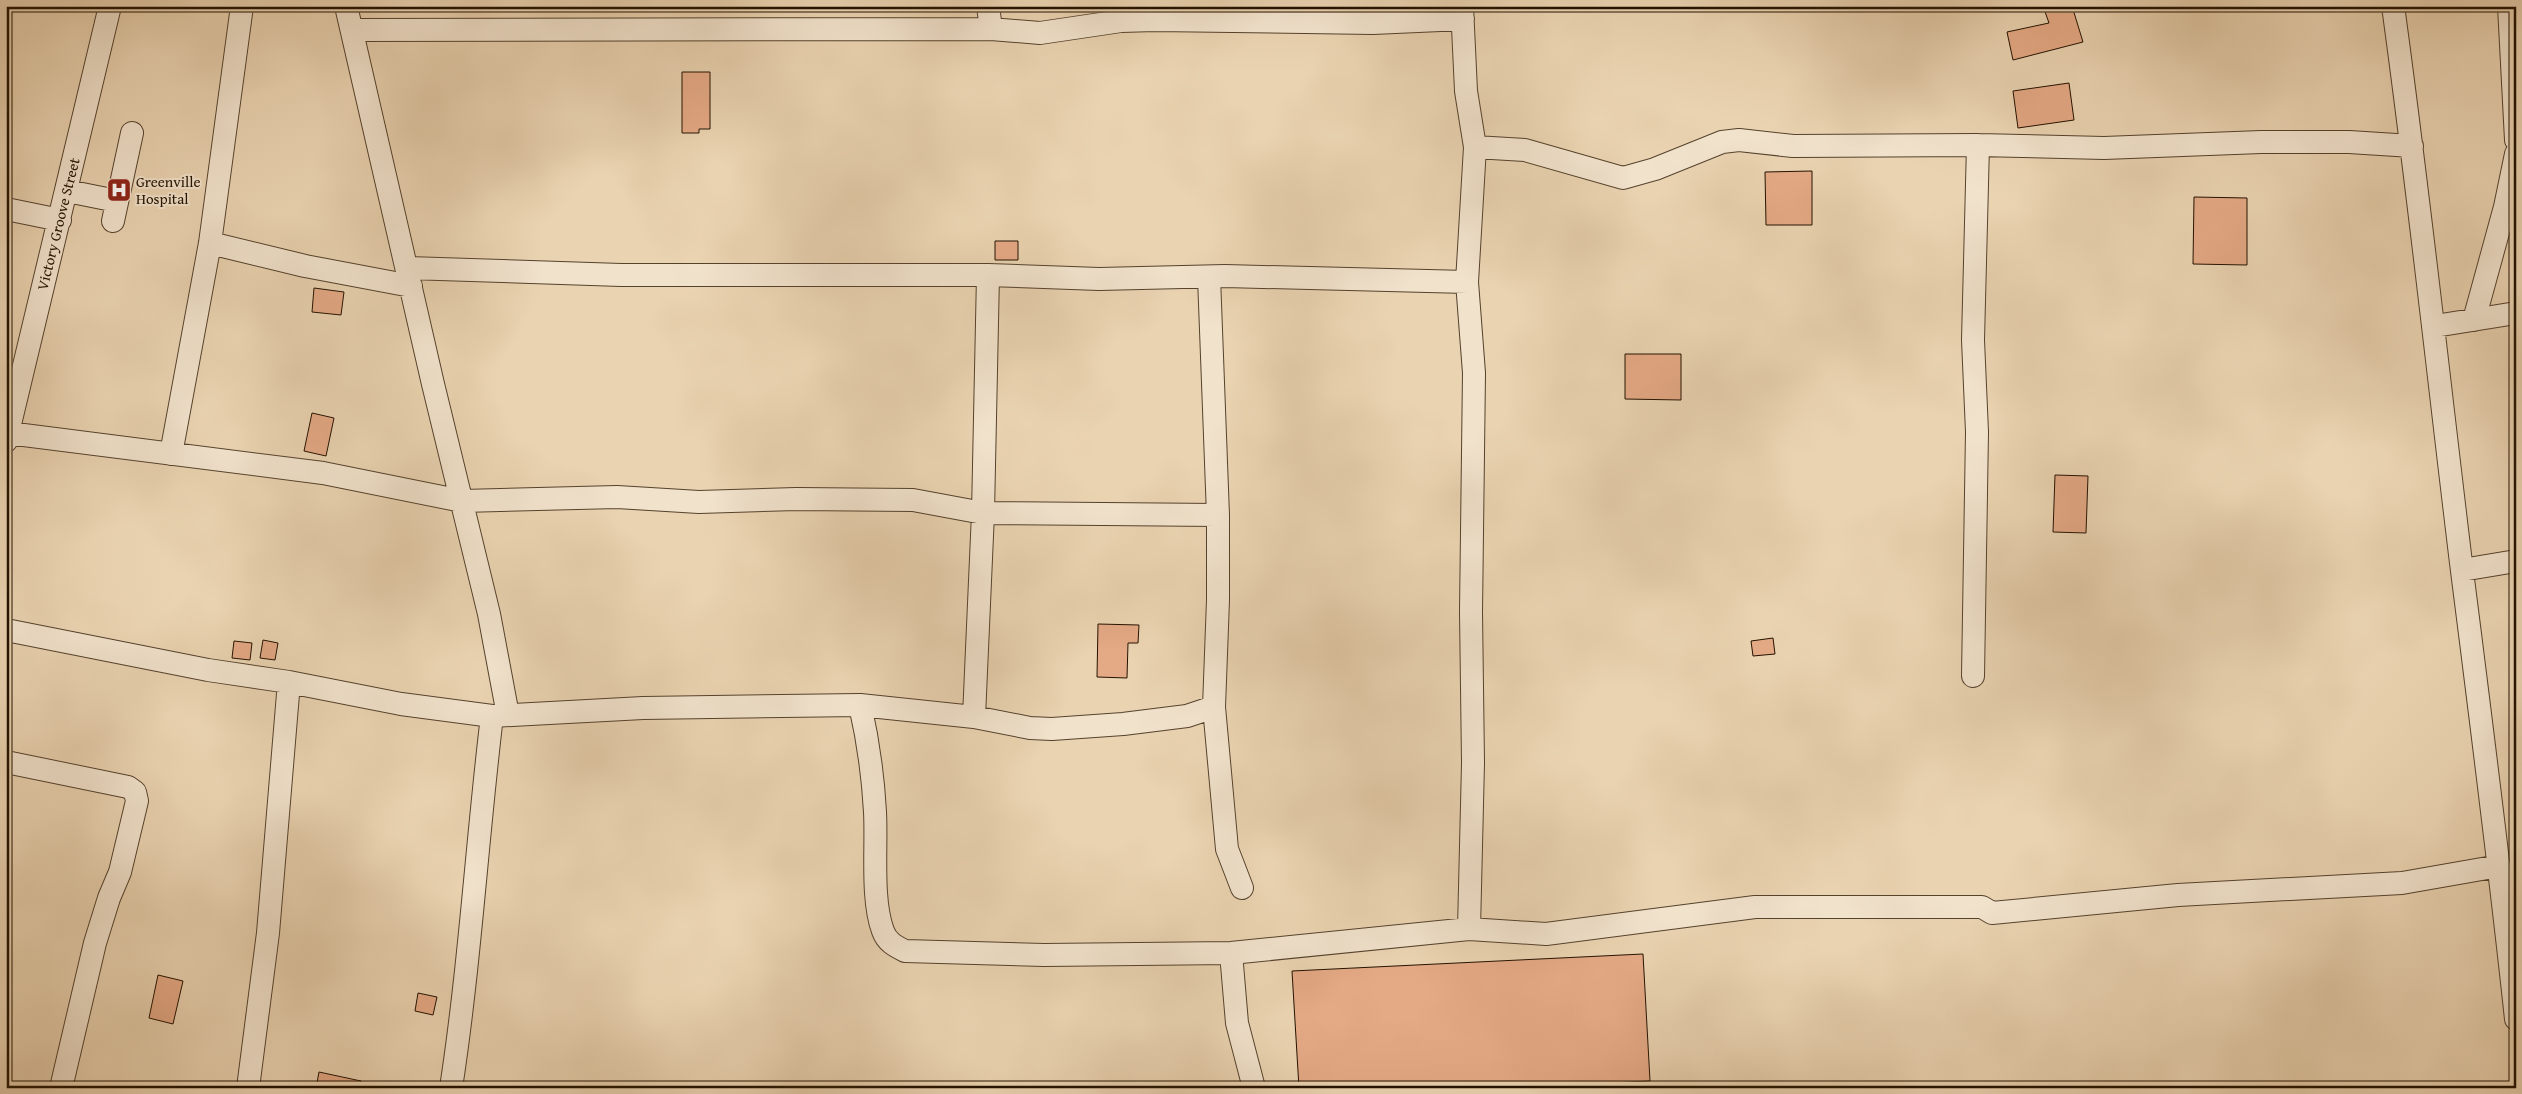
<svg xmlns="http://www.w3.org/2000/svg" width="2522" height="1094" font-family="'Gentium Book Plus',serif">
<rect width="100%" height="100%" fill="#ead3b1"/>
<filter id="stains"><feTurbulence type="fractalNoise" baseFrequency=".004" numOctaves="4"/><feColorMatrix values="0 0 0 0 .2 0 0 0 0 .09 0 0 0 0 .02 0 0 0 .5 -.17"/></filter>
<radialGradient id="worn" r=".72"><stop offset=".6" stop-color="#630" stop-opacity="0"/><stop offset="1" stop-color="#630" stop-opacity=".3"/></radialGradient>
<path fill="#e4a985" stroke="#231201" d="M2043,6H2072L2083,42L2013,60L2007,32L2049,23Z
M682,72H710V129H699V133H682Z
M2069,83L2074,120L2018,128L2013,91Z
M1812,171V225H1766L1765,172Z
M2194,197L2247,198V265L2193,264Z
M995,241H1018V260H995Z
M314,288L344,292L341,315L312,312Z
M1625,354H1681V400L1625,399Z
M312,413L334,418L326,456L304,451Z
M2055,475L2088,476L2086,533L2053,532Z
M1098,624L1139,625L1138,643H1128L1127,678L1097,677Z
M1773,638L1775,654L1753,656L1751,641Z
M263,640L278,643L275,660L260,658Z
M234,641L252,643L250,660L232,658Z
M1643,954L1650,1081L1514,1088H1299L1292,971Z
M158,975L183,981L173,1024L149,1018Z
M418,993L437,997L433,1015L415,1011Z
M319,1072L361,1081L360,1088H316Z"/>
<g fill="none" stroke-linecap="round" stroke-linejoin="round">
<defs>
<path id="minor" d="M346,6L433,384L489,614L508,715
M988,6L991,29
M2393,6C2419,194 2439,383 2462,571C2481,720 2500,869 2516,1019
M2509,6L2516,140
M352,30L991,29L1040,33L1121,21L1155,20L1373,23L1463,19
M1475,147L1525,150L1623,178L1655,169L1722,142L1739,140L1793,146L1978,145L2104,148L2261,142H2349L2412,146
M67,191L117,201
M6,209L60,220
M113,221L132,133
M210,243L305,266L411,286
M408,268L621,275H988L1099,279L1225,276L1467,282
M1209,277L1218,515V600L1214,707L1227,849L1242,888
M2474,320L2505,207L2516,154
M2435,326L2516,313
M8,433L323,473L462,501L617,497L699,502L796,499L913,500L983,513L1218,515
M6,441L110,6
M171,454L210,243L242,6
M2462,570L2516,561
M6,630L208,670L289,682L401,704L492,716L643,708L860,705L974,717L1030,728L1052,729L1123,724L1187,716L1214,707
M1973,676L1977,432L1973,340L1978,145
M860,705C868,740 873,775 875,812C877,846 871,899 883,931C887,942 895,946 905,951L1044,955L1231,953L1469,929L1473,763L1471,612L1474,373L1467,282L1475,147L1466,91L1462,6
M974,717L983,513L988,275
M6,762L128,787L135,792L137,801L120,872L109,898L95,943L61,1088
M1469,929L1546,934L1755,907H1982L1992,913L2178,895L2402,883L2499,866
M1231,953L1237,1023L1254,1088
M248,1088L268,933L289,682
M451,1088C470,964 477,840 492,716"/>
</defs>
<use href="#minor" stroke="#55422d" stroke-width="24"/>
<use href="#minor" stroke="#f1e2cc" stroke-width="22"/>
</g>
<defs>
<symbol id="hospital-square" viewBox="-11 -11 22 22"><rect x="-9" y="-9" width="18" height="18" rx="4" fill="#8f2418" stroke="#f1e2cc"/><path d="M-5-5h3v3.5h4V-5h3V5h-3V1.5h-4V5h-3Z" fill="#fff"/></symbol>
</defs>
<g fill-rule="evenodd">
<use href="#hospital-square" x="105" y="176" width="28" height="28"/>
</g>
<g text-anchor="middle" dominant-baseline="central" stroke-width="4" stroke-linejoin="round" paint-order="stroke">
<g font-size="15" fill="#231201" stroke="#f1e2cc" text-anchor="start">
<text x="136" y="181">Greenville<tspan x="136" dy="17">Hospital</tspan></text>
</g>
<g font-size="15" fill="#231201" stroke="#f1e2cc">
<text transform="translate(58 224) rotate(-76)">Victory Groove Street</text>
</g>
</g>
<rect width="2522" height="1094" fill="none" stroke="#ead3b1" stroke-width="25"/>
<rect x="8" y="8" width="2507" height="1079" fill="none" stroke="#231201" stroke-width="2.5"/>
<rect x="12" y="12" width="2497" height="1069" fill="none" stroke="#231201"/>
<rect width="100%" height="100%" filter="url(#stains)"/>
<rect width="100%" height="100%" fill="url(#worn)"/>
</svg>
